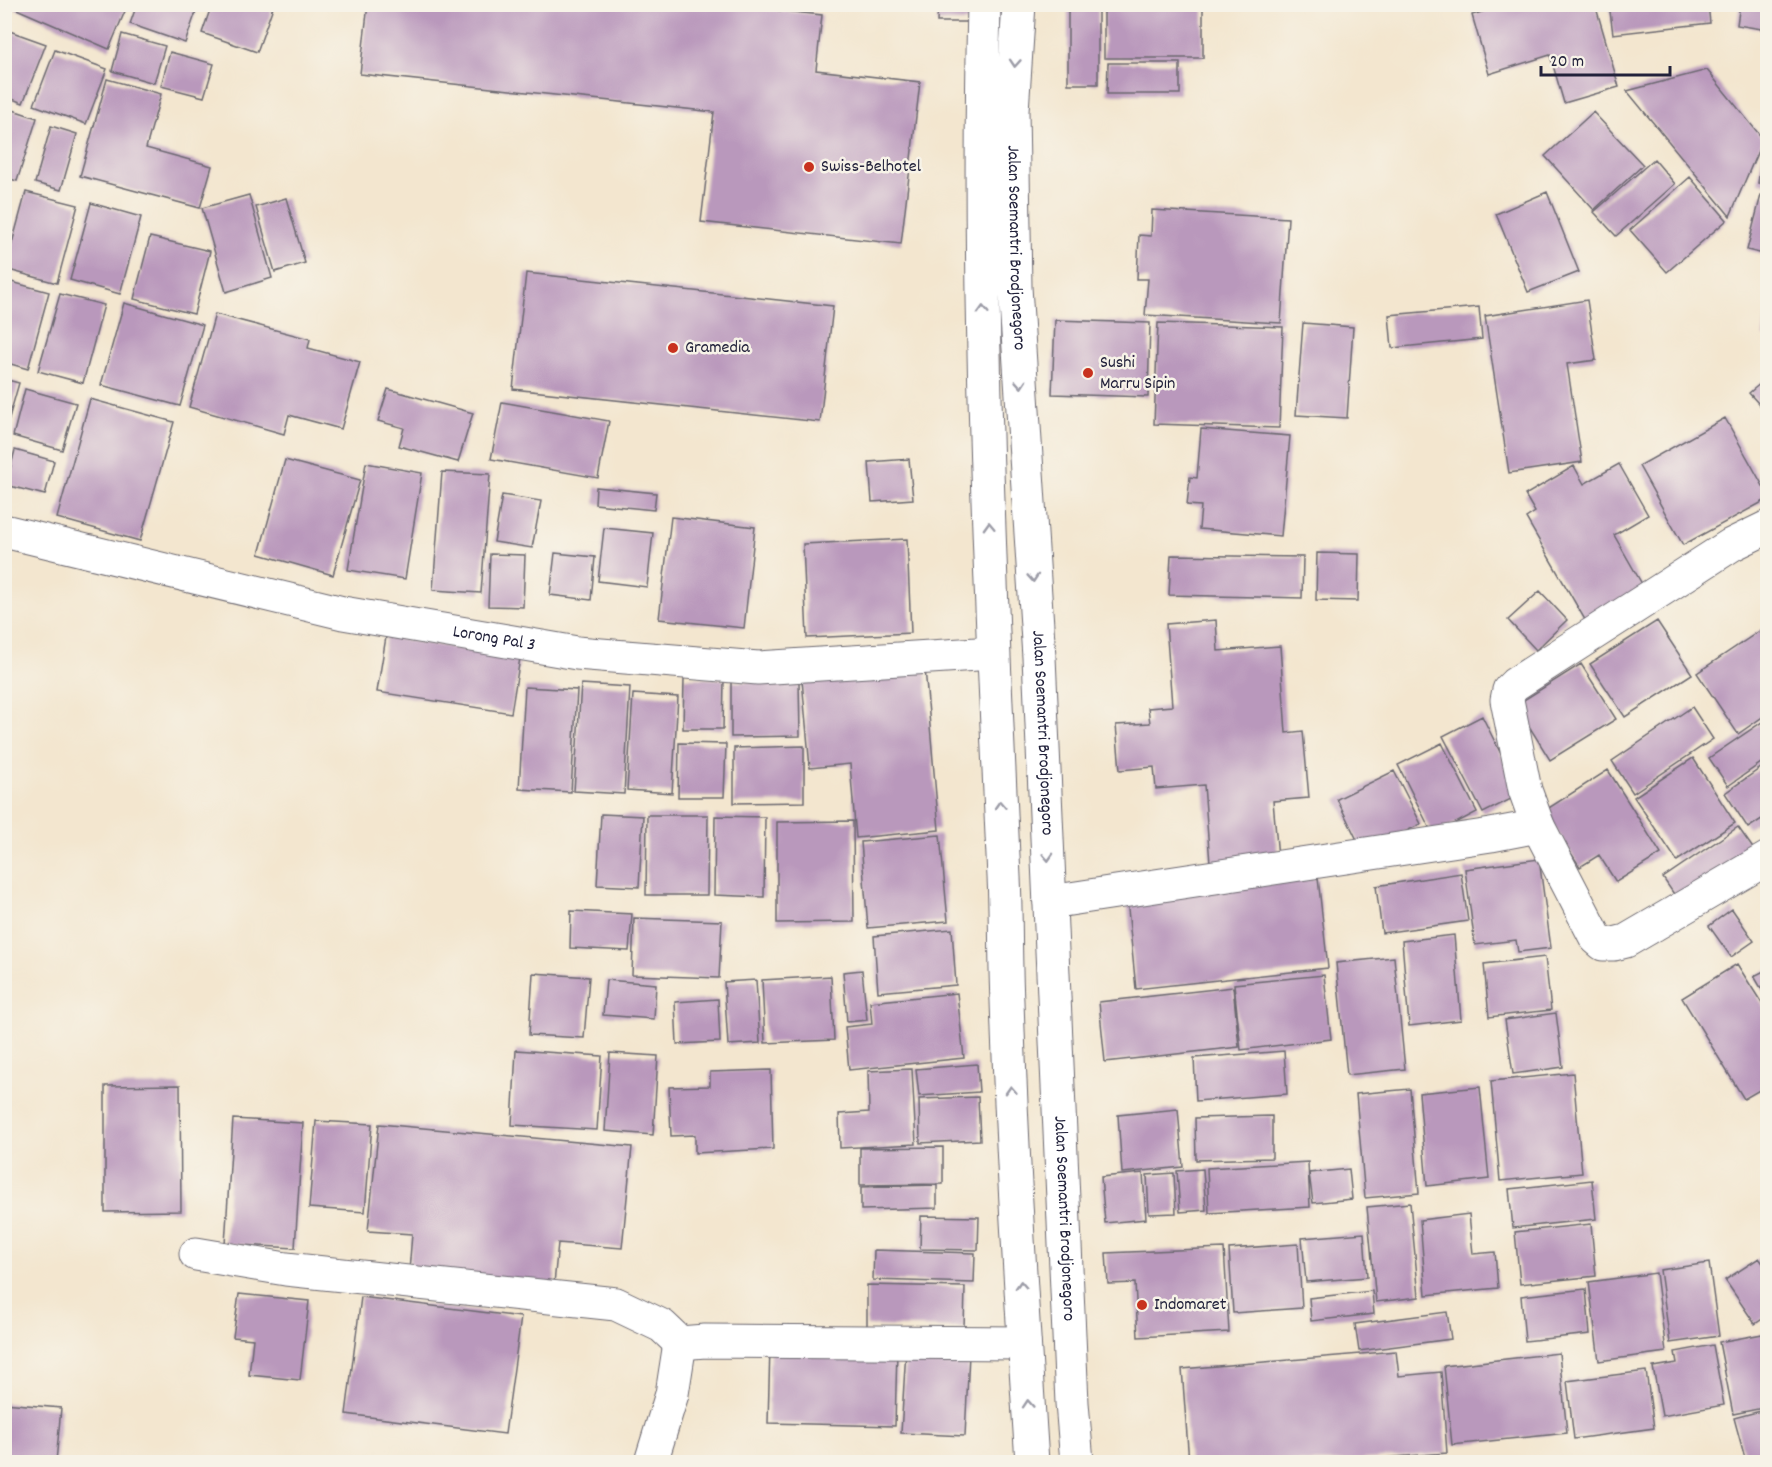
<svg xmlns="http://www.w3.org/2000/svg" width="1772" height="1467" font-family="Dekko,sans-serif">
<rect width="100%" height="100%" fill="#f7f3e8"/>
<filter id="ink" filterUnits="userSpaceOnUse"><feTurbulence type="fractalNoise" baseFrequency=".0167" numOctaves="2"/><feDisplacementMap in="SourceGraphic" scale="12" xChannelSelector="R" yChannelSelector="G"/><feConvolveMatrix kernelMatrix="1 2 1 2 8 2 1 2 1" color-interpolation-filters="sRGB"/></filter>
<filter id="wash" filterUnits="userSpaceOnUse"><feTurbulence type="fractalNoise" baseFrequency=".008" numOctaves="4" result="noise"/><feDisplacementMap in="SourceGraphic" scale="24" xChannelSelector="R" yChannelSelector="G"/><feGaussianBlur stdDeviation="1.35" result="paint"/><feColorMatrix in="noise" values="0 0 0 0 0 0 0 0 0 0 0 0 0 0 0 0 0 1.4 0 .05"/><feComposite in="paint" operator="in"/></filter>
<g filter="url(#wash)">
<rect width="100%" height="100%" fill="#f3e6cf"/>
<g id="blocks">
<path fill="#b998bc" d="M5,4H128L109,49Z
M137,4H183L197,9L185,43L130,24Z
M212,4H274L257,52L202,33Z
M368,4H765V9L822,15L816,70L920,82L901,244L701,222L714,112L360,74Z
M938,4H969V22H937Z
M1491,4H1595L1619,87L1564,103L1550,55L1489,74L1472,15L1492,9Z
M1609,4H1708L1710,23L1613,34Z
M1740,4H1768V30L1737,25Z
M1068,6H1098V84H1068Z
M1104,6L1203,7V58H1104Z
M4,29L46,44L23,103L4,96Z
M122,34L165,46L154,83L112,71Z
M55,50L107,69L86,124L34,105Z
M170,52L214,64L204,97L161,86Z
M1108,63H1180V94H1107Z
M1707,70L1763,139L1730,216L1627,91Z
M107,79L161,94L146,148L212,166L200,208L80,176Z
M4,107L37,118L17,181L4,177Z
M1593,112L1643,165L1594,210L1545,156Z
M51,126L77,134L61,190L35,183Z
M1765,137H1768V184L1758,183Z
M1654,159L1675,184L1616,236L1594,212Z
M1690,177L1727,220L1667,272L1630,230Z
M26,192L78,205L57,283L5,269Z
M1547,192L1579,272L1528,292L1496,214Z
M249,195L272,278L226,292L202,208Z
M1761,195L1768,196V255L1747,250Z
M286,198L305,263L275,272L256,207Z
M91,203L141,217L120,294L70,280Z
M1152,210L1288,218L1281,323L1145,315L1148,279H1137L1139,235L1151,236Z
M150,237L210,251L194,314L134,299Z
M526,273L833,306L820,422L513,389Z
M4,280L49,292L28,369L4,362Z
M60,294L104,305L83,383L38,371Z
M1587,300L1596,360L1567,364L1582,462L1509,473L1485,316Z
M124,303L203,325L180,406L101,385Z
M1479,307L1482,339L1392,348L1389,315Z
M215,314L310,339L308,348L360,362L341,429L289,415L284,434L189,407Z
M1766,314H1768V337H1763Z
M1055,320L1150,323L1148,397L1052,394Z
M1158,323L1283,327L1279,428L1154,424Z
M1303,323L1353,327L1347,418L1296,415Z
M1768,377V414L1749,393Z
M4,379L19,383L5,432H4Z
M25,389L76,403L62,450L13,436Z
M388,389L473,413L458,462L399,446L404,428L378,421Z
M90,399L174,422L140,541L57,518Z
M502,402L609,421L598,478L491,459Z
M1725,418L1768,495V499L1683,545L1639,466Z
M1201,429L1290,436L1281,536L1199,529L1201,506L1187,505L1190,477L1197,478Z
M15,450L54,461L45,495L6,485Z
M909,459L913,499L872,502L869,462Z
M285,460L360,480L333,575L259,554Z
M366,463L422,473L405,579L348,570Z
M1619,464L1648,515L1614,535L1646,591L1588,625L1526,518L1535,512L1525,495L1574,466L1584,484Z
M442,472L490,474L481,593L433,590Z
M596,487L656,493L654,510L595,504Z
M502,495L541,501L532,548L494,542Z
M671,517L755,527L744,628L659,619Z
M604,528L653,533L647,587L598,581Z
M907,539L911,633L807,638L803,544Z
M555,553L595,557L591,600L550,595Z
M1317,553L1359,554L1358,601L1316,600Z
M490,554L525,555L523,607L488,606Z
M1171,555L1303,557L1302,598L1169,595Z
M1540,591L1567,620L1536,650L1508,620Z
M1216,620L1218,651L1280,646L1286,733L1303,731L1309,798L1273,801L1278,857L1210,863L1204,785L1156,789L1154,767L1120,770L1116,725L1150,723L1148,708L1172,706L1166,624Z
M1657,621L1692,674L1625,717L1590,664Z
M1764,628L1768,633V713L1738,734L1697,673Z
M386,637L520,658L511,713L377,692Z
M1581,664L1616,719L1550,760L1516,705Z
M925,668L939,830L856,838L850,764L810,768L802,680Z
M684,678L724,679L723,729H683Z
M799,681L800,736L731,737V682Z
M581,684L630,687L624,794L574,791Z
M525,687L577,690L571,792L519,789Z
M633,694L678,697L672,793L627,790Z
M1692,707L1713,739L1633,793L1612,761Z
M1482,716L1521,794L1483,813L1443,736Z
M1768,718V758L1728,786L1709,758Z
M679,743L726,744L724,797H678Z
M1442,743L1477,812L1433,835L1398,765Z
M804,746V802L734,803V748Z
M1693,758L1735,823L1677,861L1634,797Z
M1768,763V815L1748,828L1725,793Z
M1608,770L1661,854L1616,882L1599,855L1580,867L1544,811Z
M1394,771L1421,824L1363,852L1337,799Z
M601,814L643,816L639,887L597,885Z
M647,815H708L707,895H646Z
M715,816L765,817L764,897L714,895Z
M853,821L854,922L777,923V822Z
M1738,827L1757,854L1682,906L1663,878Z
M940,835L948,921L868,928L861,842Z
M1539,859L1551,948L1518,952L1516,940L1475,945L1465,869Z
M1461,873L1468,921L1382,933L1376,886Z
M1318,878L1328,968L1136,989L1127,899Z
M1732,909L1754,941L1731,957L1709,926Z
M571,911L632,914L629,951L570,948Z
M634,918L722,921L719,978L632,975Z
M952,929L956,985L878,992L874,936Z
M1454,935L1461,1020L1409,1026L1402,941Z
M1394,957L1405,1069L1347,1075L1336,963Z
M1545,957L1551,1010L1489,1017L1484,964Z
M1737,964L1768,1013V1085L1744,1099L1682,998Z
M1768,969V1000L1754,976Z
M862,970L867,1020L847,1022L843,972Z
M533,973L589,977L584,1038L529,1035Z
M1324,975L1331,1039L1241,1050L1234,984Z
M831,976L834,1040L765,1043L762,980Z
M606,980L656,984L654,1019L603,1015Z
M756,980L760,1043L728,1045L724,982Z
M1233,987L1239,1047L1105,1062L1099,1002Z
M957,993L964,1058L849,1070L845,1027L872,1024L870,1002Z
M718,999L720,1042L677,1044L675,1002Z
M1556,1013L1563,1067L1513,1074L1505,1020Z
M516,1050L602,1056L597,1130L512,1125Z
M1284,1051L1287,1094L1196,1101L1194,1058Z
M610,1053L658,1056L653,1135L605,1131Z
M977,1064L979,1092L919,1096L916,1069Z
M912,1069L916,1144L840,1148L839,1114L869,1112L868,1071Z
M771,1070L773,1149L695,1153V1135L671,1136L669,1087L710,1086V1072Z
M1573,1073L1582,1173L1500,1181L1491,1081Z
M180,1085L181,1211L105,1212V1086Z
M1480,1087L1489,1179L1427,1186L1419,1093Z
M1410,1089L1419,1193L1365,1198L1356,1094Z
M978,1097L980,1140L920,1143L919,1099Z
M1178,1109L1183,1167L1122,1173L1118,1115Z
M1272,1116V1158L1196,1160L1195,1118Z
M233,1119L303,1123L295,1248L225,1244Z
M316,1121L372,1124L365,1212L309,1208Z
M379,1124L632,1147L622,1248L558,1243L554,1284L409,1271L412,1234L368,1231Z
M943,1147V1184L860,1185V1148Z
M1308,1162L1310,1207L1209,1213L1207,1168Z
M1203,1169L1206,1210L1180,1212L1177,1171Z
M1349,1169L1352,1199L1313,1203L1309,1173Z
M1143,1173L1146,1219L1105,1223L1101,1177Z
M1174,1173L1176,1213L1149,1214L1147,1175Z
M1592,1180L1596,1219L1513,1228L1509,1189Z
M937,1185V1208L861,1210V1187Z
M1410,1203L1419,1297L1376,1302L1367,1207Z
M1469,1214L1473,1254L1495,1252L1498,1288L1426,1295L1420,1220Z
M921,1216L979,1217L978,1250L920,1249Z
M1591,1224L1596,1276L1520,1284L1515,1232Z
M1364,1233L1367,1277L1306,1282L1302,1238Z
M1298,1244L1302,1308L1233,1313L1229,1249Z
M1224,1248L1229,1332L1138,1337L1135,1283L1108,1284L1106,1253Z
M874,1250L975,1253L974,1283L873,1280Z
M1759,1258L1768,1270V1315L1755,1324L1725,1280Z
M1709,1263L1719,1336L1670,1343L1660,1270Z
M1656,1273L1666,1352L1599,1361L1589,1282Z
M867,1285L965,1287L964,1328L867,1326Z
M1586,1289L1590,1334L1525,1341L1521,1296Z
M1372,1291L1374,1314L1311,1321L1309,1298Z
M239,1294L309,1301L300,1380L249,1375L253,1339L233,1337Z
M361,1297L521,1317L505,1434L346,1414Z
M1447,1312L1451,1339L1359,1351L1355,1324Z
M1768,1333V1407L1733,1414L1719,1342Z
M1713,1345L1724,1405L1662,1416L1653,1367L1677,1363L1675,1352Z
M770,1347L897,1350L895,1426L768,1423Z
M906,1350L969,1354L965,1436L901,1433Z
M1396,1351L1399,1376L1441,1372L1447,1453L1331,1462H1189L1182,1369Z
M1559,1353L1567,1433L1452,1445L1444,1366Z
M1646,1371L1654,1428L1574,1439L1567,1381Z
M4,1403L61,1408L56,1462H4Z
M1768,1409V1462H1746L1734,1418Z"/>
</g>
</g>
<g filter="url(#ink)">
<use href="#blocks" fill-opacity="0" stroke="#6b676f" stroke-width="1.5"/>
<g fill="none" stroke-linecap="round" stroke-linejoin="round">
<defs>
<g id="minor">
<path id="s1" d="M4,531L343,613L577,653L758,668L993,653"/>
<path d="M1538,826L1596,938L1603,944H1614L1626,941L1768,858"/>
<path d="M1050,902L1491,835L1538,826L1525,790L1507,700L1509,690L1515,684L1731,545L1768,527"/>
<path d="M196,1254L286,1269L616,1304L662,1326L680,1343"/>
<path d="M680,1343L705,1341L1024,1343"/>
<path d="M651,1462L672,1394L680,1343"/>
</g>
<g id="primary">
<path d="M984,4C977,295 990,586 1004,877C1006,918 1005,960 1007,1001C1012,1155 1022,1309 1032,1462"/>
<path id="s2" d="M1019,4L1012,111L1015,287L1039,657L1072,1403L1077,1462"/>
</g>
</defs>
<use href="#minor" stroke="#6b676f" stroke-width="35"/>
<use href="#primary" stroke="#6b676f" stroke-width="35"/>
<use href="#minor" stroke="#fff" stroke-width="33"/>
<use href="#primary" stroke="#fff" stroke-width="33"/>
</g>
<defs><path id="oneway-chevron" d="M-2-3.5L2.5 0L-2 3.5" fill="none" stroke-width="1.6" stroke-linecap="round" stroke-linejoin="round" transform="scale(1.5)"/></defs>
<g stroke="#9c9ca7">
<use href="#oneway-chevron" transform="translate(1015 63) rotate(94)"/>
<use href="#oneway-chevron" transform="translate(983 310) rotate(-92)"/>
<use href="#oneway-chevron" transform="translate(1021 384) rotate(86)"/>
<use href="#oneway-chevron" transform="translate(989 526) rotate(-92)"/>
<use href="#oneway-chevron" transform="translate(1033 578) rotate(86)"/>
<use href="#oneway-chevron" transform="translate(1000 805) rotate(-93)"/>
<use href="#oneway-chevron" transform="translate(1048 857) rotate(87)"/>
<use href="#oneway-chevron" transform="translate(1011 1090) rotate(-93)"/>
<use href="#oneway-chevron" transform="translate(1021 1285) rotate(-93)"/>
<use href="#oneway-chevron" transform="translate(1028 1404) rotate(-94)"/>
</g>
</g>
<g fill="#c8321e" stroke="#f7f3e8" stroke-width="2">
<circle cx="809" cy="167" r="6"/>
<circle cx="673" cy="348" r="6"/>
<circle cx="1088" cy="373" r="6"/>
<circle cx="1142" cy="1305" r="6"/>
</g>
<g text-anchor="middle" dominant-baseline="central" stroke-width="5" stroke-linejoin="round" paint-order="stroke">
<g font-size="18" fill="#22223b" stroke="#f7f3e8" text-anchor="start">
<text x="821" y="167">Swiss-Belhotel</text>
<text x="685" y="348">Gramedia</text>
<text x="1100" y="363">Sushi<tspan x="1100" dy="21">Marru Sipin</tspan></text>
<text x="1154" y="1305">Indomaret</text>
</g>
<g font-size="18" fill="#22223b" stroke="#f7f3e8">
<text stroke="none"><textPath href="#s2" startOffset="244">Jalan Soemantri Brodjonegoro</textPath></text>
<text stroke="none"><textPath href="#s1" startOffset="502">Lorong Pal 3</textPath></text>
<text stroke="none"><textPath href="#s2" startOffset="730">Jalan Soemantri Brodjonegoro</textPath></text>
<text stroke="none"><textPath href="#s2" startOffset="1216">Jalan Soemantri Brodjonegoro</textPath></text>
</g>
</g>
<rect width="1772" height="1467" fill="none" stroke="#f7f3e8" stroke-width="24"/>
<path d="M1541 66v9h129v-9" fill="none" stroke="#22223b" stroke-width="3"/>
<text x="1550" y="66" font-size="18" fill="#22223b" stroke="#f7f3e8" stroke-width="4.5" paint-order="stroke">20 m</text>
</svg>
